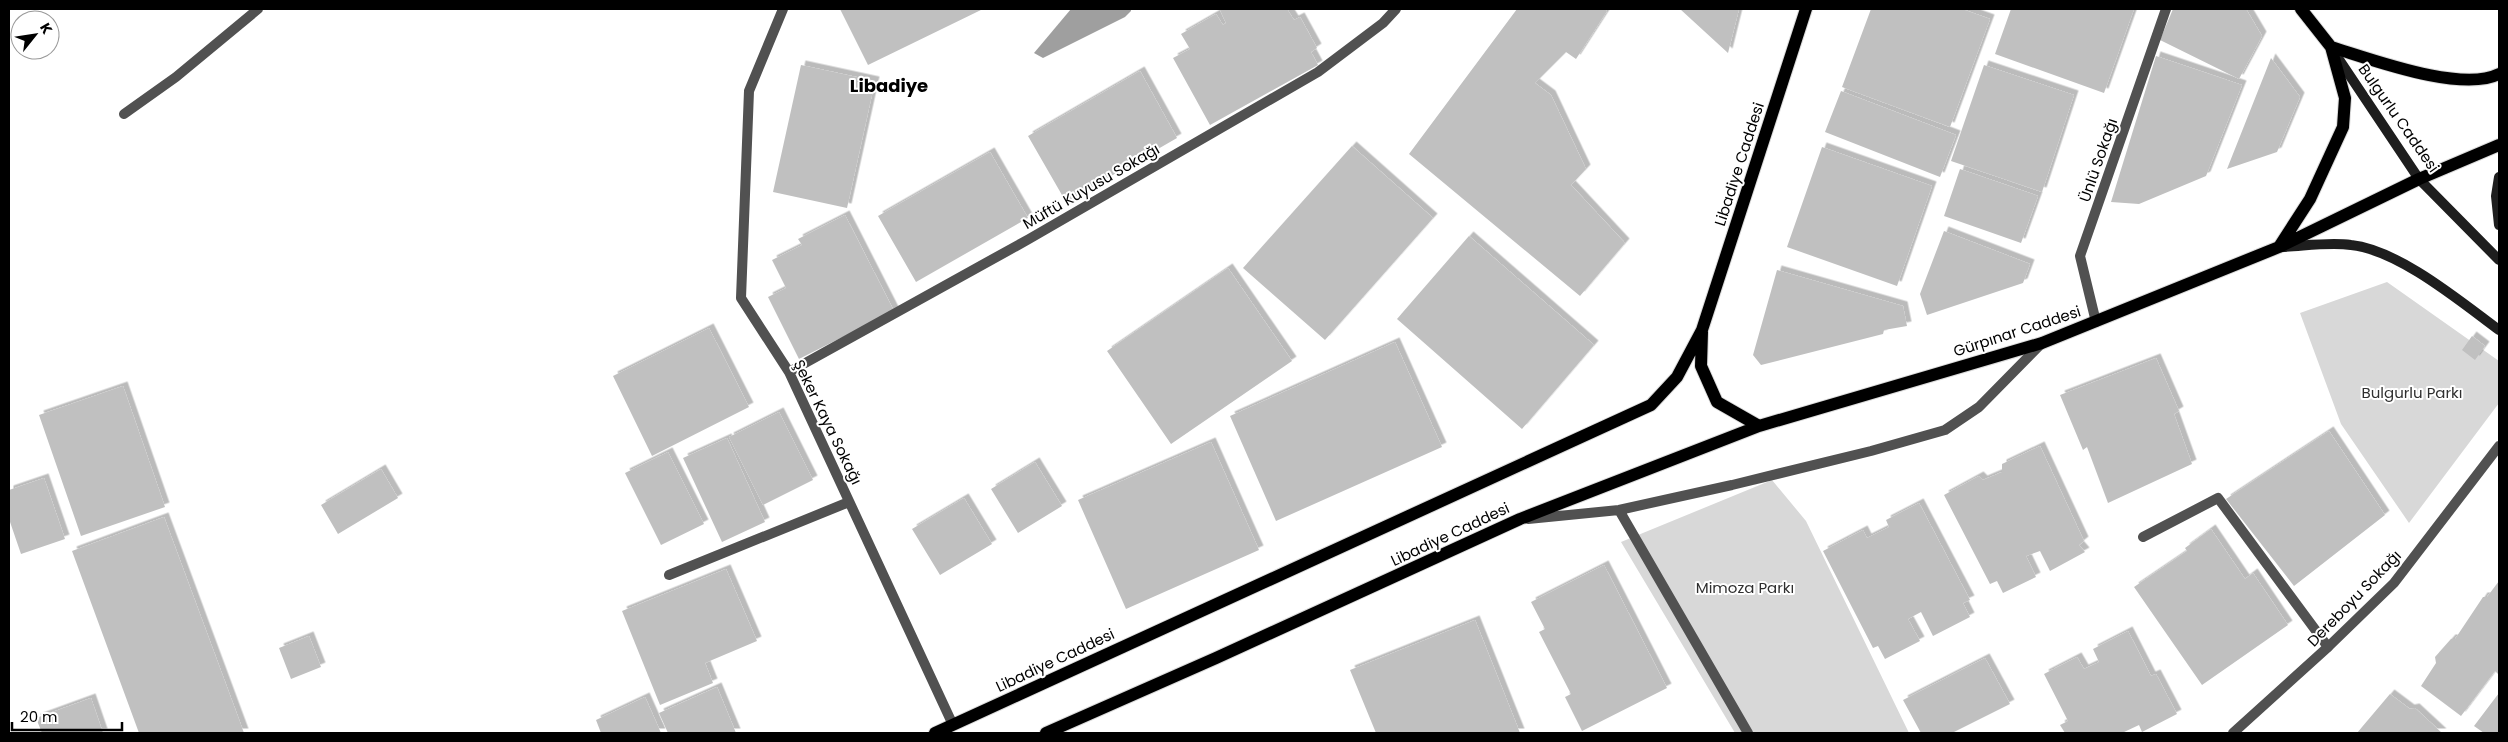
<svg xmlns="http://www.w3.org/2000/svg" width="2508" height="742" font-family="Poppins,sans-serif">
<defs>
<filter id="shadow"><feDropShadow dx="4.5" dy="-4.5" stdDeviation="0" flood-color="#0004"/></filter>
</defs>
<rect width="100%" height="100%" fill="#fff"/>
<path fill="#d8d8d8" d="M2387,282L2499,361V403L2409,523L2341,424L2300,313Z
M1772,480L1806,521L1909,733H1735L1621,542Z"/>
<path fill="#9f9f9f" d="M1071,9H1131V11L1125,17L1043,58L1034,53Z"/>
<path fill="#c0c0c0" filter="url(#shadow)" d="M840,9H983L868,65Z
M1223,9H1287L1294,20L1300,17L1317,48L1311,52L1318,65L1210,125L1173,58L1190,49L1181,34L1216,14L1223,25L1226,23L1220,10Z
M1517,9H1604L1607,11L1576,59L1566,52L1535,83L1551,95L1586,169L1571,185L1625,243L1580,296L1409,154Z
M1680,9H1739L1728,53Z
M1871,9H1962L1990,19L1950,127L1842,87Z
M2011,9H2134L2104,93L1995,54Z
M2173,9H2246L2262,36L2239,79L2160,40Z
M2156,56L2242,85L2206,176L2139,204L2111,202Z
M2271,58L2300,97L2277,152L2227,169Z
M801,65L875,81L847,208L773,192Z
M1984,65L2074,95L2042,192L1951,161Z
M1140,71L1177,138L1066,202L1028,136Z
M1841,91L1956,135L1940,177L1825,132Z
M1352,146L1433,218L1325,340L1243,268Z
M1822,147L1932,186L1897,286L1787,247Z
M990,152L1028,218L916,282L878,216Z
M1960,169L2038,196L2021,243L1944,216Z
M845,215L894,311L799,359L768,297L786,288L772,260L802,245L798,239Z
M1944,231L2030,264L2023,283L1927,315L1920,294Z
M1469,236L1594,345L1522,429L1397,319Z
M1228,268L1292,361L1171,444L1107,351Z
M1777,270L1903,306L1907,326L1884,330L1883,334L1761,365L1753,355Z
M709,328L749,407L652,456L613,376Z
M2472,336L2485,346L2475,360L2462,350Z
M1395,342L1442,447L1276,521L1230,416Z
M2156,358L2179,411L2174,414L2192,464L2108,503L2087,447L2083,450L2060,395Z
M123,386L165,507L81,536L39,415Z
M779,412L813,480L763,505L729,437Z
M2329,431L2385,515L2294,586L2226,499Z
M727,438L765,522L722,542L683,458Z
M1211,442L1259,550L1126,609L1078,500Z
M2040,446L2084,541L2079,545L2085,552L2050,571L2040,551L2026,556L2036,577L2003,593L1997,581L1990,584L1944,495L1979,476L1983,480L2002,472V464Z
M668,452L704,524L661,545L625,473Z
M1035,462L1062,506L1018,533L991,489Z
M381,469L398,498L338,534L321,505Z
M44,478L65,539L21,554L9,519V490Z
M964,498L992,544L940,575L912,529Z
M1919,503L1970,600L1963,603L1970,617L1933,636L1921,612L1908,619L1920,641L1885,659L1878,646L1873,648L1823,551L1863,530L1867,538L1889,527L1886,520Z
M164,517L244,733H139L72,551Z
M2211,529L2245,579L2253,573L2288,625L2202,685L2134,587L2187,551L2185,548Z
M1604,565L1667,688L1582,731L1565,697L1571,694L1539,632L1545,629L1531,602Z
M726,569L757,641L705,663L713,683L660,705L622,611Z
M2499,581V675L2495,671L2461,716L2421,686L2436,663L2435,657L2451,639H2455L2483,597H2487Z
M1475,620L1520,733H1376L1350,670Z
M2128,631L2151,676L2156,674L2177,714L2142,732L2139,725L2122,733H2065L2060,725L2068,721L2044,674L2077,657L2084,669L2099,662L2093,649Z
M309,636L321,667L291,679L279,648Z
M1985,658L2010,704L1952,733H1921L1903,700Z
M717,687L736,733H668L659,713Z
M2499,693V733H2484L2474,726Z
M2390,694L2410,709L2415,708L2442,733H2357Z
M645,697L661,733H601L596,720Z
M91,698L103,733H42L36,718Z"/>
<g fill="none" stroke-linecap="round" stroke-linejoin="round">
<defs>
<path id="primary" d="M2331,47C2371,59 2461,93 2499,74
M2279,247L2310,199L2343,127L2345,98L2331,47L2301,9
M1702,332L1701,366L1717,402L1759,426
M935,733L1651,405L1677,377L1702,330L1806,9
M1046,733L1216,658L1520,519L1759,426L2042,343L2279,247L2419,179L2499,145"/>
</defs>
<use href="#primary" stroke="#dbdbdb" stroke-width="14"/>
<path stroke="#515151" stroke-width="10" d="M1619,510L1748,733
M1528,519L1619,510L1732,485L1871,451L1945,430L1979,407L2042,343
M2143,537L2218,498L2328,647"/>
<path stroke="#515151" stroke-width="10" d="M783,9L749,91L741,298L789,372L953,725
M124,114L176,77L258,9
M2096,322L2080,256L2166,9
M789,372L1029,239L1318,72L1383,23L1396,9
M669,575L849,502
M2233,733L2328,647L2394,583L2499,446"/>
<path stroke="#1e1e1e" stroke-width="10" d="M2336,55L2419,179L2499,260
M2499,177L2496,196L2499,225
M2282,247C2305,246 2329,242 2351,245C2399,250 2461,302 2499,330"/>
<use href="#primary" stroke="#000" stroke-width="12"/>
</g>
<g text-anchor="middle" dominant-baseline="central" stroke-width="4" stroke-linejoin="round" paint-order="stroke">
<g font-size="15" fill="#000" stroke="#fff">
<text transform="translate(2399 118) rotate(55)">Bulgurlu Caddesi</text>
<text transform="translate(2098 160) rotate(-71)">Ünlü Sokağı</text>
<text transform="translate(1739 164) rotate(-72)">Libadiye Caddesi</text>
<text transform="translate(1091 186) rotate(-30)">Müftü Kuyusu Sokağı</text>
<text transform="translate(2017 331) rotate(-18)">Gürpınar Caddesi</text>
<text transform="translate(828 422) rotate(64)">Şeker Kaya Sokağı</text>
<text transform="translate(1450 534) rotate(-25)">Libadiye Caddesi</text>
<text transform="translate(2354 598) rotate(-46)">Dereboyu Sokağı</text>
<text transform="translate(1055 660) rotate(-25)">Libadiye Caddesi</text>
</g>
<g font-size="15" fill="#2f2f2f" stroke="#fff">
<text x="2412" y="392">Bulgurlu Parkı</text>
<text x="1745" y="587">Mimoza Parkı</text>
</g>
<g font-size="18" font-weight="bold" fill="#000" stroke="#fff">
<text x="889" y="85">Libadiye</text>
</g>
</g>
<rect width="2508" height="742" fill="none" stroke="#000000" stroke-width="20"/>
<g transform="translate(35 35) rotate(60)"><circle r="24" fill="#ffffff" stroke="#999999"/>
<path d="M0-4L9 19L0 12L-9 19Z" fill="#000000"/>
<text y="-8" font-size="14" font-weight="bold" text-anchor="middle" fill="#000000">K</text>
</g>
<path d="M12 722v8h110v-8" fill="none" stroke="#000000" stroke-width="2.5"/>
<text x="20" y="722" font-size="15" fill="#000000" stroke="#ffffff" stroke-width="4" paint-order="stroke">20 m</text>
</svg>
